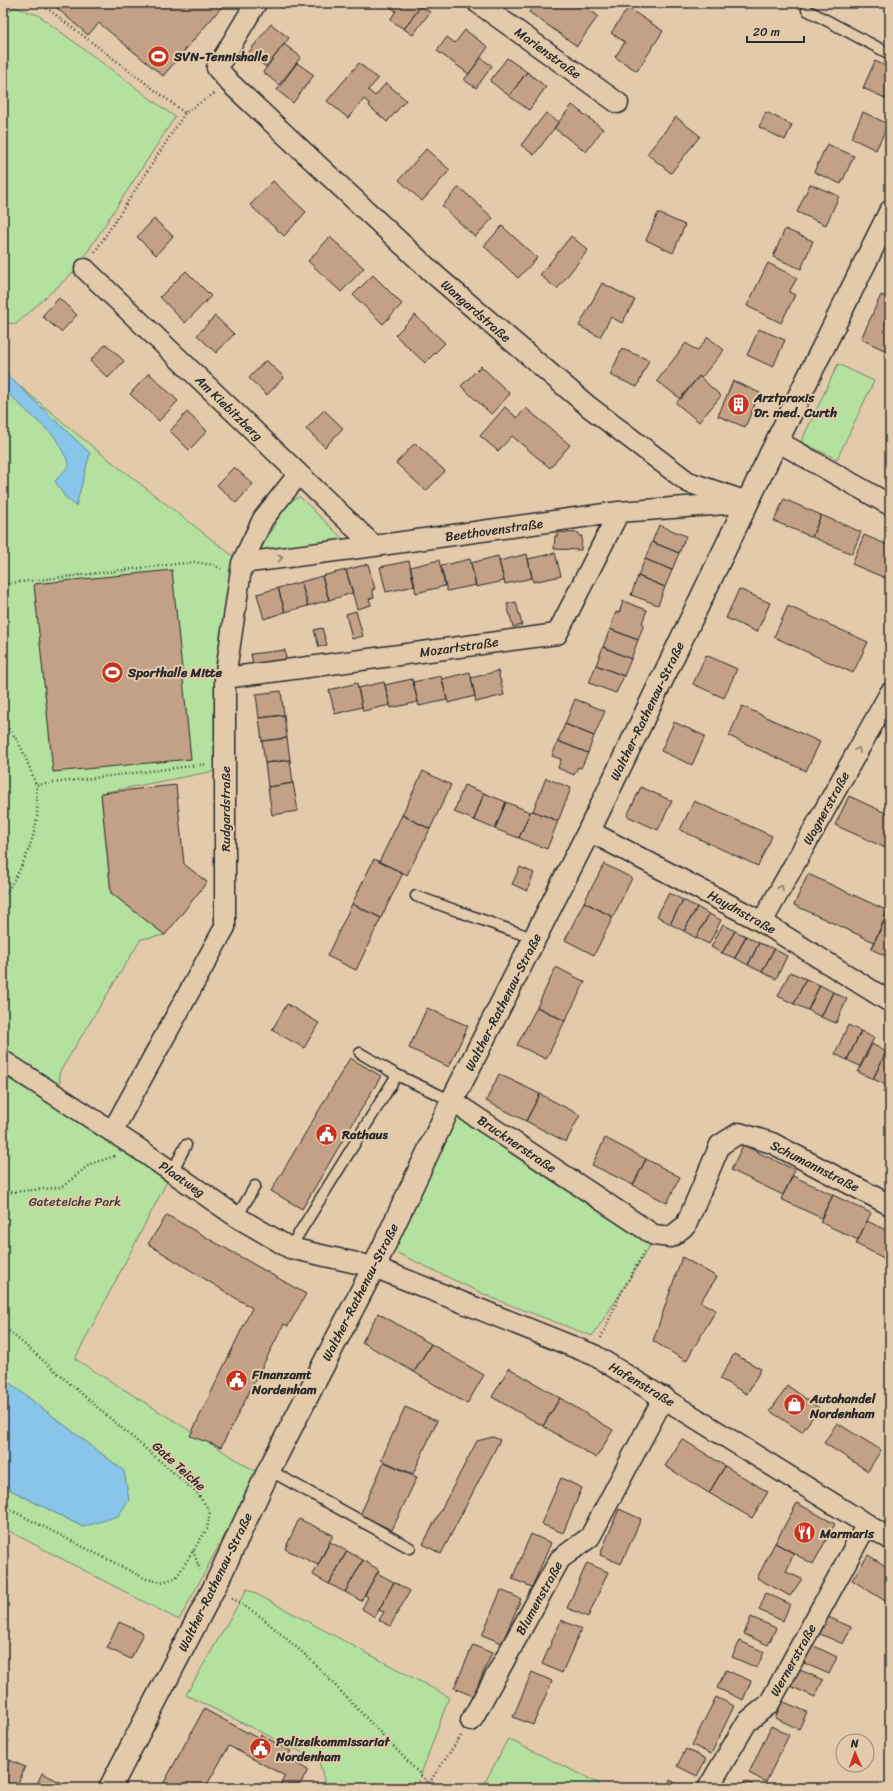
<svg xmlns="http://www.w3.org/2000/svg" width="893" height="1791" font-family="Sriracha,sans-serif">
<rect width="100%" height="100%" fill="#e3caab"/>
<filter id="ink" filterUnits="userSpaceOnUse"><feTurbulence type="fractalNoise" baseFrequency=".025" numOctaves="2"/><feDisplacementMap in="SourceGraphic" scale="8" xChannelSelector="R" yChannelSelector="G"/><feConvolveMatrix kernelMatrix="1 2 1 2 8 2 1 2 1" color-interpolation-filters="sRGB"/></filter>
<g filter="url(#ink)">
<path fill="#b4e19f" stroke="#708665" d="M14,7L38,15L175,117L75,271L16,324L3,322V15Z
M838,364L874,381L837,459L801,442Z
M3,372L94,448L242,563L225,769L101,793L111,893L165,935L141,939L59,1073L62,1101L3,1070Z
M300,497L343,539L339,546L258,554L287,502Z
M3,1076L172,1172L75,1359L258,1473L179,1620L3,1528V1486L83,1527L124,1471L3,1378Z
M456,1108L655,1237L619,1296L592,1336L492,1298L391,1250Z
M247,1589L449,1697L416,1788H326L319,1761L186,1695Z
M508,1739L590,1779L599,1784L597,1788H482Z"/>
<path fill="#89c5e9" stroke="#63879d" d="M3,371L90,453L76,506L65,497L55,481L70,465L55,437L3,389Z
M3,1378L124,1471L129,1500L118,1516L83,1527L3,1486Z"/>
<path fill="#c2a186" stroke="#2b2b2b" d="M51,3H225L163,76L99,23L88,35Z
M385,3H423L404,29L390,20L396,11Z
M535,3H580L598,16L577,46L529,12Z
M421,6L430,12L413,35L404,29Z
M628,8L663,31L637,71L615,57L625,42L611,33Z
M271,24L289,38L266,67L248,53Z
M465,30L488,47L469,74L437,51L447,37L455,43Z
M284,44L301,57L279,85L263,72Z
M481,58L492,66L476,88L464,80Z
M507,58L527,72L509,96L490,81Z
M875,61L890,68L889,100L863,88Z
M297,63L314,75L293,103L277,90Z
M359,63L378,79L368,90L375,96L386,83L406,100L387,122L369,106L370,104L364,99L348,118L327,101Z
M527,72L546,87L529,110L509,96Z
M572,105L603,129L586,152L554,128Z
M766,112L792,125L785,140L759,127Z
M863,112L888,124L876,150L851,138Z
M546,113L559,122L534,155L521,145Z
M676,117L700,136L671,173L647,154Z
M827,144L854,156L841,184L814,172Z
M426,149L450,170L422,201L399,180Z
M273,181L306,212L284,236L250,205Z
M810,184L839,196L826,225L797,212Z
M459,187L493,218L475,237L442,206Z
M658,213L685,225L673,253L646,240Z
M154,219L173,236L156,255L137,237Z
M502,226L537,258L518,278L484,246Z
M785,229L813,241L801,269L773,257Z
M571,236L588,250L557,289L540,275Z
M330,237L364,268L341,292L308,261Z
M768,263L797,278L789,292L795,295L781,323L747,306Z
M186,271L211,296L185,323L160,297Z
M373,275L402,304L383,324L353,295Z
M602,283L635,300L622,323L611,317L600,337L579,326Z
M881,295L890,299V337L884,350L861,339Z
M59,298L77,315L61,332L42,316Z
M415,315L445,343L425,363L395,335Z
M215,316L234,334L216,353L197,335Z
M759,329L785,340L773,367L747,355Z
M708,337L724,350L701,378L699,376L681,399L657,381L686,343L697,351Z
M106,344L124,361L108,378L90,361Z
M622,349L649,360L637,387L610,375Z
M266,360L284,377L267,395L249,378Z
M481,366L510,394L491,414L461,386Z
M149,373L178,401L159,421L130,394Z
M699,376L721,396L699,422L676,403Z
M733,381L760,393L745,427L718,416Z
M505,407L517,418L526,408L570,445L550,468L512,436L498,451L480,436Z
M324,410L343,428L325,447L306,429Z
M187,412L207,431L189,450L170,431Z
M415,443L445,471L426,491L396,463Z
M234,467L253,484L236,503L217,485Z
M784,499L821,515L812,537L774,521Z
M821,515L861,532L852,554L812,537Z
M659,525L686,536L679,553L652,542Z
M557,532L579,533V536H582L581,550L554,549L555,536H557Z
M864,535L890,546V580L852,564Z
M652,542L679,553L672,570L645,559Z
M555,553L561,576L533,582L528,559Z
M527,554L532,578L505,584L499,561Z
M498,556L504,581L476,587L471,563Z
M470,559L476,585L447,591L441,566Z
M645,559L672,570L665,587L638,576Z
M439,560L445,586L416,593L410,567Z
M409,561L415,586L386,592L380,567Z
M368,564L375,589H372L374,597L369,599L371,605L357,609L346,570Z
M172,570L191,759L53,772L34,584Z
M346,570L353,593L329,600L322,576Z
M322,576L329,600L308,606L301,582Z
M638,576L665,587L658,605L631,595Z
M301,582L308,606L285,612L278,588Z
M278,588L285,612L264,619L257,594Z
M739,589L770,603L757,632L726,618Z
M623,601L647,610L642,623L644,624L638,640L610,629L616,612L619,613Z
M516,602L522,625L513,627L507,604Z
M788,606L868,642L853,673L774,637Z
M356,611L363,636L352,639L346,614Z
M322,628L327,645L319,647L314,630Z
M610,629L638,640L631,659L603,647Z
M603,647L631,659L624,676L596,665Z
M285,650L286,660L253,664L251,654Z
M706,655L737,669L724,698L693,684Z
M596,665L624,676L616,693L589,683Z
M498,671L504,695L476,702L471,678Z
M470,672L475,696L448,703L442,679Z
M441,676L447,700L419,706L413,682Z
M412,679L418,702L391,708L385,685Z
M384,682L390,705L363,711L358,688Z
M357,683L362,707L335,714L329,690Z
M281,691L284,715L259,718L256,694Z
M575,699L605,711L594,736L565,724Z
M742,706L820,742L806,771L729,736Z
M284,715L287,738L262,741L259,718Z
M674,722L705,736L692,765L661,751Z
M565,724L594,736L588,753L558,741Z
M287,738L290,760L265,763L262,741Z
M558,741L588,753L581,768L578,767L574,775L558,768L561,759L552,756Z
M290,760L293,783L268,787L265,763Z
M423,771L451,785L430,829L402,815Z
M546,778L571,788L558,821L533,811Z
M293,783L298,811L272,815L268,787Z
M176,785L184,864L207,882L165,935L111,893L101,793Z
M464,785L484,793L474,820L454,812Z
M641,787L672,801L658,830L627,816Z
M484,793L506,802L495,829L474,820Z
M849,796L890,815V850L835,825Z
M694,801L772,836L758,866L680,830Z
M506,802L530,812L519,838L495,829Z
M533,811L558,821L547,849L519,838L530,812Z
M402,815L430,829L407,875L379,862Z
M374,859L403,873L381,918L352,904Z
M604,864L632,878L613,917L584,902Z
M520,867L534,873L527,891L512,884Z
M808,874L888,911L874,942L794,905Z
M669,893L683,900L670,924L657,916Z
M683,900L697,907L684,931L670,924Z
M584,902L613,917L594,955L565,940Z
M352,904L381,918L356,970L327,956Z
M697,907L709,914L696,938L684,931Z
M709,914L721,920L709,944L696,938Z
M884,922L890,925V958L871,949Z
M723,924L735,931L722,953L711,947Z
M735,931L746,936L735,958L722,953Z
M746,936L759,943L748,965L735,958Z
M759,943L774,949L762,972L748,965Z
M774,949L787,956L776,979L762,972Z
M556,967L585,982L565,1021L537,1007Z
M790,972L806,979L794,1004L778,996Z
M806,979L820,985L808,1010L794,1004Z
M820,985L833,992L821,1017L808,1010Z
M833,992L847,999L836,1023L821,1017Z
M287,1004L319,1023L304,1048L272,1030Z
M537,1007L565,1021L546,1059L517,1045Z
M427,1008L468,1026L449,1067L409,1048Z
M848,1025L861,1031L847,1060L835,1054Z
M861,1031L874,1038L860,1066L847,1060Z
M872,1044L886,1052L873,1079L858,1072Z
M886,1052L890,1053V1077L886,1085L873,1079Z
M350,1058L381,1076L302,1209L271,1191Z
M499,1074L540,1094L526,1121L486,1101Z
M890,1077V1096L883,1092Z
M540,1094L580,1115L566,1142L526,1121Z
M605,1138L646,1159L633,1185L592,1165Z
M743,1145L795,1170L783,1195L731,1170Z
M646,1159L680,1177L667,1203L633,1185Z
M793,1176L833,1195L821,1218L781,1199Z
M833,1195L871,1213L858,1240L820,1222Z
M167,1215L306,1294L288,1326L284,1324L221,1447L190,1436L252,1308L148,1244Z
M867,1221L890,1232V1261L856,1244Z
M682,1257L717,1277L700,1302L716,1310L686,1361L653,1341Z
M378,1313L431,1344L414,1372L362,1342Z
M431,1344L484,1375L467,1404L414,1372Z
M734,1354L761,1369L747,1394L720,1379Z
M509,1368L560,1398L543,1426L492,1397Z
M788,1386L819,1408L802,1432L770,1411Z
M560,1398L613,1430L596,1458L543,1426Z
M405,1407L437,1421L413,1474L381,1460Z
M837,1423L881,1450L868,1471L824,1443Z
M493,1437L500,1440L441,1554L423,1544L477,1441Z
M682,1439L725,1466L709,1493L665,1466Z
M384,1462L417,1477L392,1530L360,1515Z
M725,1466L768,1492L752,1518L709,1493Z
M561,1478L582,1488L563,1533L541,1524Z
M797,1503L835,1524L813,1564L775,1543Z
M619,1509L641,1519L621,1564L600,1555Z
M299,1519L333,1535L318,1565L285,1549Z
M531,1534L551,1543L532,1587L512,1579Z
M330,1542L347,1551L329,1584L313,1575Z
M775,1543L794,1553L786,1572L802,1579L790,1596L757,1578Z
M347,1551L363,1560L345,1592L329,1584Z
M868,1555L890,1569V1604L852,1580Z
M363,1560L379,1570L361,1601L345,1592Z
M587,1563L608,1572L588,1617L567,1608Z
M377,1573L394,1582L375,1617L362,1609L368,1597L365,1595Z
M394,1582L410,1591L390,1626L379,1620L384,1612L379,1610Z
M501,1590L521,1599L502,1643L482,1635Z
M766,1593L790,1604L783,1621L759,1610Z
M826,1616L851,1627L843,1644L818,1633Z
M751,1617L776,1628L768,1645L744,1634Z
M561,1620L581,1629L562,1673L542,1664Z
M119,1622L143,1633L131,1659L107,1648Z
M740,1641L764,1652L757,1668L732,1657Z
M473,1645L492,1653L473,1696L454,1688Z
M812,1645L837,1657L829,1674L804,1663Z
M798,1669L823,1680L815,1697L790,1686Z
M726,1670L751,1681L743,1700L717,1688Z
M532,1672L552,1681L533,1725L513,1717Z
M716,1697L734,1706L711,1754L692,1745Z
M782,1701L807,1712L799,1729L775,1718Z
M204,1709L259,1739L261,1735L291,1751L287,1758L308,1770L298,1788H278L285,1776L229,1746L205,1788H161Z
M771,1726L789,1735L766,1782L749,1773Z
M686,1749L706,1759L697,1776L677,1766Z
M3,1757L25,1767L16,1788H3Z
M42,1773L66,1785L65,1788H35Z
M670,1780L684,1788H666Z
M745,1781L758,1788H741Z"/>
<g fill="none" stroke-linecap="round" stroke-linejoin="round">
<defs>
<path id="lane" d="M807,10L890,54
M416,896L535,939
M360,1053L397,1075L452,1101
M172,1172L186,1145
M237,1217L255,1186
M290,1248L397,1075
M269,1470L410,1548"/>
<path id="street" d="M256,3L217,68L230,83L435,275L588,406L688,482L747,502
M478,3L618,103
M85,269L374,546
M777,441L890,505
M242,563L374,546L619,512L739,503
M225,678L557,634L619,512
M589,831L762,922L890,1002
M762,922L890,693
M3,1061L139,1149L237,1217L290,1248L374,1267L594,1355L890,1539
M452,1101L654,1235L671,1237L686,1225L720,1145L739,1133L772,1143L890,1205
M112,1132L225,927V678L242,563L263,519L298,475
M471,1721L560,1559L590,1537L664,1397
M708,1788L747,1722L769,1704L867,1524"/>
<path id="secondary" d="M110,1788L215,1586L269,1470L374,1267L452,1101L589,831L777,441L890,212"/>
</defs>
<use href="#lane" stroke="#2b2b2b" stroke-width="13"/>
<use href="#street" stroke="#2b2b2b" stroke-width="23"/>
<use href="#secondary" stroke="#2b2b2b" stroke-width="25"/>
<path stroke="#2b2b2b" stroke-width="2.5" stroke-dasharray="1 3" stroke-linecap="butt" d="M40,3L185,113L215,93
M95,252L185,113
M3,584L194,562L214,565L221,569
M3,723C20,738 28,764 36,785L207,764
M3,897C20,873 33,846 37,817C38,806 36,795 36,785
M3,1193L62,1187L90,1164L115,1156
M3,1326L196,1492L210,1511L207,1529L176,1578L161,1582L146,1579L3,1506
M601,1338L620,1295L645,1251
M193,1551L200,1570
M232,1598L260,1616L310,1659L433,1788
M429,1783L461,1736"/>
<use href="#lane" stroke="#e3caab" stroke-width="10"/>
<use href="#street" stroke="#e3caab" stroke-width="20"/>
<use href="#secondary" stroke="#e3caab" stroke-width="22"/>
</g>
<defs><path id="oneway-chevron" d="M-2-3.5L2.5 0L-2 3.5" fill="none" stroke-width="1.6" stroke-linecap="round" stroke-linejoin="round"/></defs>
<g stroke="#877a6b">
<use href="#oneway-chevron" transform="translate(280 558) rotate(-7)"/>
<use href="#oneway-chevron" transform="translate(858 750) rotate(-61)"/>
<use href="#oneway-chevron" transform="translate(781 888) rotate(-61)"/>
</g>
</g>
<defs>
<symbol id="stadium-disc" viewBox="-11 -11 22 22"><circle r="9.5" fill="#c8321e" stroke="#e3caab"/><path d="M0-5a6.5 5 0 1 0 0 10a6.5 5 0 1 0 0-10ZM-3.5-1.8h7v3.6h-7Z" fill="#fff"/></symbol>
<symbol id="building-disc" viewBox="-11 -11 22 22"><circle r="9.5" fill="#c8321e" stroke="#e3caab"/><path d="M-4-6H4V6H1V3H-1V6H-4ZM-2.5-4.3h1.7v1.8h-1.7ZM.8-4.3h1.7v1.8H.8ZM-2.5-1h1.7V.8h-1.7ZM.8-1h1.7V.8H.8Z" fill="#fff"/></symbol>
<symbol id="civic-disc" viewBox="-11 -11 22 22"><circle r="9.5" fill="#c8321e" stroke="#e3caab"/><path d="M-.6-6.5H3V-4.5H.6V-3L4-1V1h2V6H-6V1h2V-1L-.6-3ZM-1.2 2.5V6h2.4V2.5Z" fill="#fff"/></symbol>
<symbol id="shop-disc" viewBox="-11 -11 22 22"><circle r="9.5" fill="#c8321e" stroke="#e3caab"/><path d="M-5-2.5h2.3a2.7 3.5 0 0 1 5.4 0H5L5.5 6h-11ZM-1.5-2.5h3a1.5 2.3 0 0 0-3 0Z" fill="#fff"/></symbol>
<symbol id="restaurant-disc" viewBox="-11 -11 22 22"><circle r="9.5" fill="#c8321e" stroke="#e3caab"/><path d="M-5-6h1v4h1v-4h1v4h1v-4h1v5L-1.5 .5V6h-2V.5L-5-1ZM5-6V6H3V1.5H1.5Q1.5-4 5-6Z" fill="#fff"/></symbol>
</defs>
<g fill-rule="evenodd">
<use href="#stadium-disc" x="146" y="44" width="25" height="25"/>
<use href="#building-disc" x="726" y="392" width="25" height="25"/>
<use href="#stadium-disc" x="100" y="660" width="25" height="25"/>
<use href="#civic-disc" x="314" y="1122" width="25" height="25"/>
<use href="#civic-disc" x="224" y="1368" width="25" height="25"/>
<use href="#shop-disc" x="782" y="1392" width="25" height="25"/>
<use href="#restaurant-disc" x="792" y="1520" width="25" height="25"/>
<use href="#civic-disc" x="248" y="1736" width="25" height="25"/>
</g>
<g text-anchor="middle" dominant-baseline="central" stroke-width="4" stroke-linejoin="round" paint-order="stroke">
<g font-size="13" fill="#2b2b2b" stroke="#e3caab">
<text transform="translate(548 53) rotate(36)">Marienstraße</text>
<text transform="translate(476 311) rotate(41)">Wangardstraße</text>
<text transform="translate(229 408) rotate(44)">Am Kiebitzberg</text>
<text transform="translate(494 530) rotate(-8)">Beethovenstraße</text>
<text transform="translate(459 647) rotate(-8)">Mozartstraße</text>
<text transform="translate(647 711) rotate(-64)">Walther-Rathenau-Straße</text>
<text transform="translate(826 808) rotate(-61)">Wagnerstraße</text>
<text transform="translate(225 809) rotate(-90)">Rudgardstraße</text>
<text transform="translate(742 912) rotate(29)">Haydnstraße</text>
<text transform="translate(503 1002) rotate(-63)">Walther-Rathenau-Straße</text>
<text transform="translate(517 1144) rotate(34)">Brucknerstraße</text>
<text transform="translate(815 1166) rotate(27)">Schumannstraße</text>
<text transform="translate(182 1179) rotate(35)">Plaatweg</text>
<text transform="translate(360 1292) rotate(-63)">Walther-Rathenau-Straße</text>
<text transform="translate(642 1384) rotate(31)">Hafenstraße</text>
<text transform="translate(179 1466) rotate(42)">Gate Teiche</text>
<text transform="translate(215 1582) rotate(-64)">Walther-Rathenau-Straße</text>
<text transform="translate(539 1598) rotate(-61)">Blumenstraße</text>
<text transform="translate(793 1660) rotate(-61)">Wernerstraße</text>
</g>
<g font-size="13" font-weight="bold" fill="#2b2b2b" stroke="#e3caab" text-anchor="start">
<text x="174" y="56">SVN-Tennishalle</text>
<text x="754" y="397">Arztpraxis<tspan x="754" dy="15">Dr. med. Curth</tspan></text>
<text x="128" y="672">Sporthalle Mitte</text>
<text x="342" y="1134">Rathaus</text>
<text x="252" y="1374">Finanzamt<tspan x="252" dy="15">Nordenham</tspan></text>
<text x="810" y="1398">Autohandel<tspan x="810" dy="15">Nordenham</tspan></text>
<text x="820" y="1533">Marmaris</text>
<text x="276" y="1741">Polizeikommissariat<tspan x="276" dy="15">Nordenham</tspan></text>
</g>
<g font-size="13" fill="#393d37" stroke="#e3caab">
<text x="75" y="1201">Gateteiche Park</text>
</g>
</g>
<rect width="893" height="1791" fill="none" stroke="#e3caab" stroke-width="16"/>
<rect x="8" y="8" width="877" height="1775" fill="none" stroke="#2b2b2b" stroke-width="1.5" filter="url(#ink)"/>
<g transform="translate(855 1753) rotate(358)"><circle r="19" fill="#e3caab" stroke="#998a78"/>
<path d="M0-3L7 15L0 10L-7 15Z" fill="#c8321e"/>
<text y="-6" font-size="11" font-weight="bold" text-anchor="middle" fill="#2b2b2b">N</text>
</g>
<path d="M747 36v6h57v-6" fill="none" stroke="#2b2b2b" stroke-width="2"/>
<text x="753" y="36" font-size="12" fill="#2b2b2b" stroke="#e3caab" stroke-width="3" paint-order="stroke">20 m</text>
</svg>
